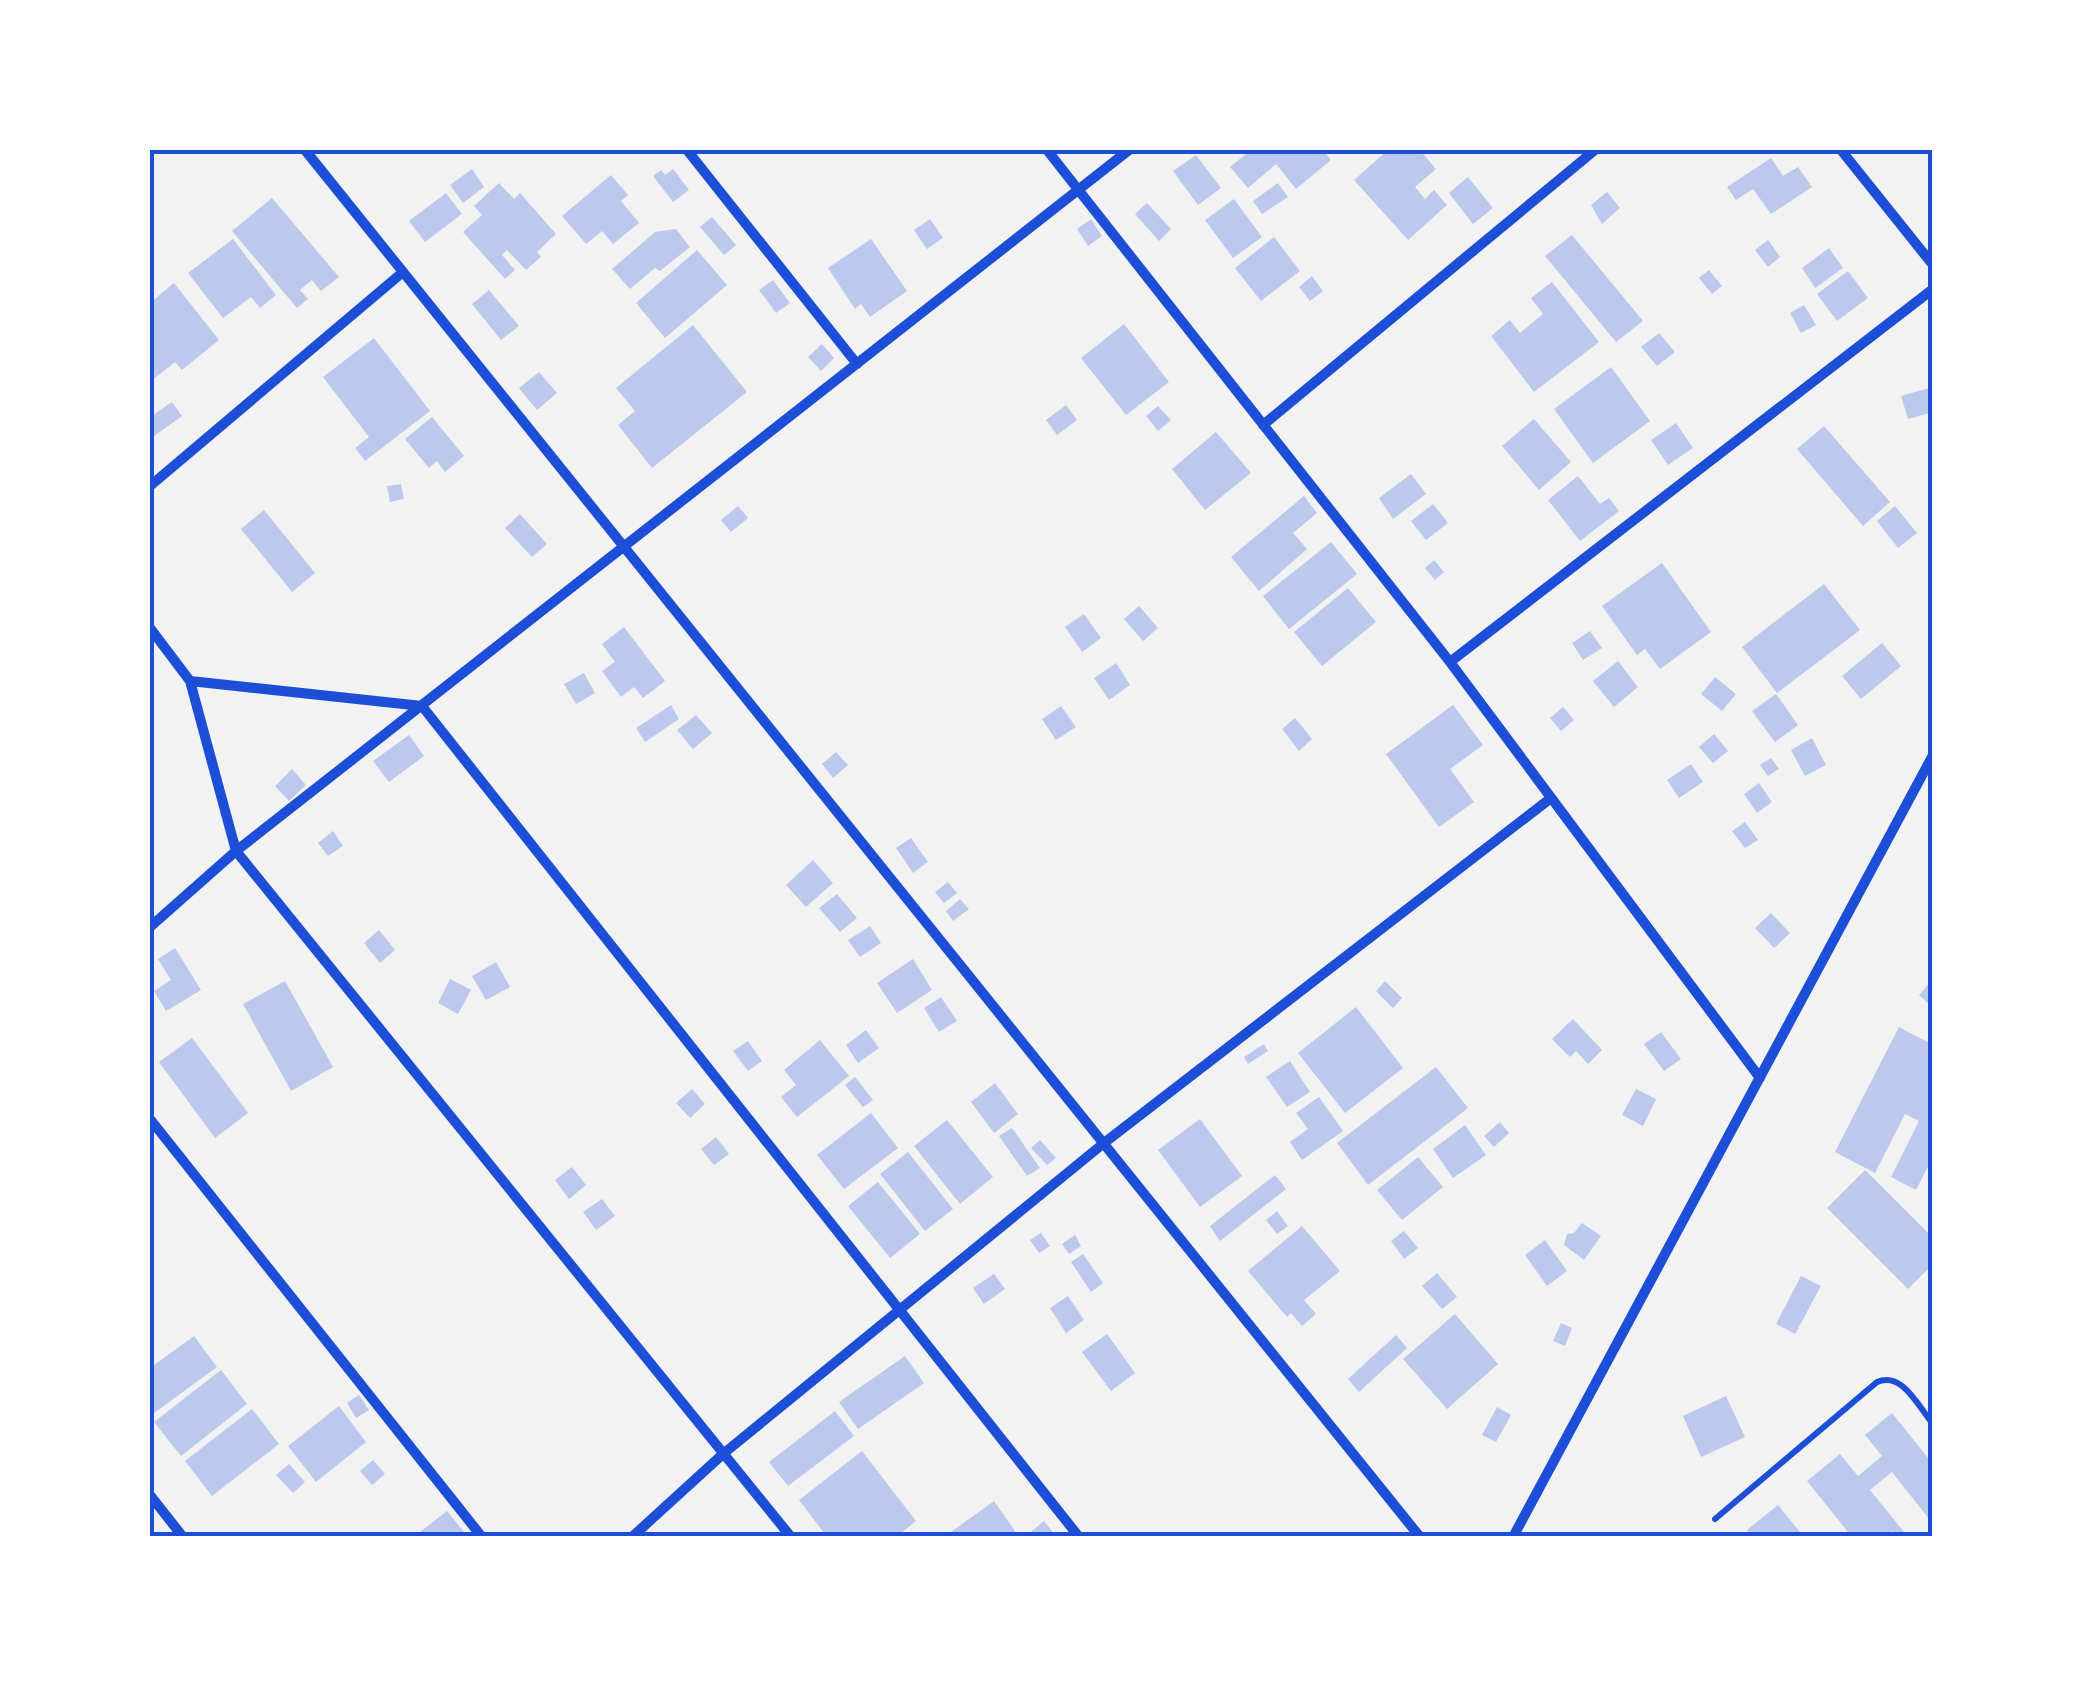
<svg xmlns="http://www.w3.org/2000/svg" width="2083" height="1687" font-family="'Space Grotesk',sans-serif">
<rect width="100%" height="100%" fill="#f2f2f2"/>
<path fill="#bdc9ec" d="M1251,150H1323L1331,160L1296,189L1276,164L1248,188L1230,167Z
M1388,150H1420L1436,169L1415,187L1425,199L1434,190L1447,205L1408,240L1354,180Z
M1196,155L1221,188L1198,205L1173,171Z
M1771,158L1783,176L1798,167L1812,187L1771,214L1753,189L1736,200L1727,187Z
M472,169L484,187L463,203L450,185Z
M673,169L689,190L673,202L653,176L661,170L665,175Z
M611,175L628,195L621,201L639,223L613,244L602,231L586,244L562,216Z
M1468,177L1493,208L1473,224L1449,193Z
M499,183L514,199L520,193L556,234L537,252L541,257L526,270L507,250L502,255L515,270L505,279L463,232L482,215L474,206Z
M1278,183L1288,197L1262,214L1253,201Z
M1607,192L1620,208L1602,224L1591,205Z
M446,193L462,214L425,242L409,221Z
M272,198L339,277L321,291L312,280L300,290L308,299L297,308L232,231Z
M1234,199L1262,237L1233,258L1205,220Z
M1147,203L1171,229L1159,241L1135,214Z
M712,217L736,245L724,255L700,227Z
M930,219L943,238L927,249L914,230Z
M1091,219L1102,236L1088,246L1077,229Z
M676,229L690,247L660,271L655,268L630,289L612,269L655,232Z
M1572,235L1643,321L1616,342L1545,256Z
M1274,237L1300,271L1261,301L1235,268Z
M233,239L276,295L260,308L251,297L223,318L188,273Z
M871,239L907,291L870,317L861,304L855,309L828,268Z
M1768,240L1780,257L1768,267L1755,250Z
M1829,248L1843,268L1815,288L1802,268Z
M697,250L727,285L665,338L636,303Z
M1709,270L1722,286L1712,294L1699,278Z
M1848,271L1868,298L1837,321L1817,294Z
M1312,276L1323,291L1310,301L1299,287Z
M773,280L790,303L776,313L759,290Z
M1552,282L1599,342L1534,392L1491,336L1510,320L1520,333L1543,314L1531,298Z
M174,283L219,340L182,370L175,362L150,382V303Z
M489,290L519,326L501,340L472,304Z
M1804,305L1816,325L1801,333L1790,313Z
M1124,324L1169,382L1126,415L1081,358Z
M693,325L747,392L652,468L618,425L635,411L616,388Z
M1659,333L1675,352L1657,366L1641,347Z
M374,338L430,411L365,461L355,448L369,437L323,377Z
M822,344L834,358L821,371L808,357Z
M1611,367L1650,421L1593,463L1554,409Z
M539,372L557,393L537,410L519,388Z
M1933,387V412L1908,419L1901,396Z
M172,402L182,416L150,439V417Z
M1066,405L1077,420L1057,435L1046,420Z
M1158,406L1171,420L1158,431L1146,416Z
M432,417L464,456L445,472L437,461L429,468L405,439Z
M1534,419L1571,462L1539,490L1502,446Z
M1676,423L1693,448L1668,465L1651,440Z
M1824,426L1890,502L1863,526L1797,449Z
M1216,432L1251,473L1205,510L1172,469Z
M1411,474L1426,494L1393,519L1379,498Z
M1578,476L1600,504L1609,498L1619,511L1580,541L1548,500Z
M401,484L404,499L390,502L387,486Z
M1304,496L1317,513L1293,533L1307,549L1259,591L1231,557Z
M1433,504L1448,523L1426,540L1411,521Z
M738,506L748,518L731,532L721,520Z
M1895,506L1917,533L1898,548L1877,521Z
M264,510L315,573L292,592L241,529Z
M520,514L547,544L532,557L505,528Z
M1331,542L1357,574L1289,629L1263,596Z
M1434,560L1444,572L1435,580L1425,568Z
M1662,563L1711,632L1660,669L1645,649L1637,655L1602,606Z
M1824,584L1860,630L1777,693L1742,647Z
M1348,588L1376,622L1322,666L1294,632Z
M1139,606L1158,628L1143,641L1124,619Z
M1084,614L1101,638L1082,652L1065,627Z
M624,627L665,681L643,698L634,687L621,697L602,671L615,662L602,644Z
M1590,631L1602,648L1583,660L1572,643Z
M1882,643L1901,666L1861,699L1842,676Z
M1618,661L1638,687L1614,707L1593,681Z
M1116,663L1130,685L1109,700L1094,678Z
M584,673L595,693L576,704L564,684Z
M1715,677L1736,694L1722,711L1701,694Z
M1776,694L1798,725L1775,742L1752,711Z
M671,705L679,719L645,742L636,728Z
M1453,705L1483,745L1450,769L1474,802L1439,827L1386,754Z
M1061,706L1076,727L1056,740L1042,719Z
M1563,707L1574,720L1561,731L1550,718Z
M696,715L712,733L693,749L677,730Z
M1295,718L1312,739L1299,751L1282,729Z
M1714,734L1728,751L1713,763L1699,747Z
M409,735L424,756L389,782L373,761Z
M1812,738L1826,765L1805,776L1791,750Z
M836,752L848,765L833,778L822,764Z
M1771,758L1779,769L1768,776L1760,765Z
M1691,764L1703,782L1679,798L1667,780Z
M292,769L306,785L289,801L275,786Z
M1759,783L1772,802L1757,813L1744,794Z
M1745,822L1758,840L1745,848L1732,831Z
M333,831L343,846L328,856L318,843Z
M911,838L928,862L913,873L896,848Z
M813,860L833,883L806,907L786,885Z
M948,882L957,893L944,903L935,892Z
M837,894L857,918L840,932L819,908Z
M960,899L969,909L953,921L946,911Z
M1771,913L1790,933L1774,948L1755,928Z
M870,926L881,943L860,957L848,940Z
M379,930L395,950L380,963L364,943Z
M175,948L201,990L166,1011L154,991L171,980L158,959Z
M913,959L932,990L897,1013L877,983Z
M496,962L510,987L486,1000L472,976Z
M450,979L471,990L458,1014L438,1003Z
M1933,979V1008L1919,995Z
M285,981L333,1067L291,1091L243,1004Z
M1385,981L1402,998L1393,1008L1376,991Z
M941,997L957,1021L939,1032L924,1008Z
M1356,1007L1403,1068L1345,1113L1298,1053Z
M1573,1019L1602,1050L1588,1064L1576,1051L1570,1057L1552,1039Z
M1899,1027L1933,1045V1157L1916,1190L1891,1177L1919,1121L1905,1114L1875,1173L1835,1152Z
M866,1030L879,1048L858,1063L846,1045Z
M1661,1032L1681,1059L1664,1071L1644,1044Z
M192,1038L248,1113L215,1138L159,1062Z
M820,1040L849,1076L797,1117L781,1097L796,1085L784,1070Z
M748,1041L762,1061L748,1071L733,1051Z
M1264,1044L1268,1051L1248,1064L1244,1057Z
M1290,1061L1310,1092L1287,1107L1266,1077Z
M1436,1067L1468,1108L1368,1185L1337,1143Z
M855,1077L873,1100L863,1107L845,1085Z
M995,1083L1018,1114L994,1133L971,1102Z
M692,1089L705,1104L690,1118L676,1103Z
M1636,1089L1656,1099L1643,1126L1622,1115Z
M1319,1097L1343,1131L1302,1160L1290,1142L1308,1129L1296,1113Z
M871,1113L898,1148L844,1189L817,1155Z
M1200,1119L1242,1176L1200,1207L1158,1150Z
M947,1120L993,1177L960,1204L914,1146Z
M1500,1122L1509,1133L1494,1147L1484,1136Z
M1465,1125L1486,1155L1453,1178L1433,1149Z
M1012,1128L1040,1168L1027,1176L999,1136Z
M716,1137L729,1154L714,1165L701,1149Z
M1040,1140L1056,1158L1047,1165L1031,1148Z
M908,1152L953,1209L925,1231L880,1174Z
M1418,1157L1443,1187L1402,1220L1377,1190Z
M572,1167L586,1185L569,1199L555,1180Z
M1865,1170L1933,1238V1264L1908,1289L1827,1208Z
M1275,1175L1286,1189L1220,1241L1210,1226Z
M878,1182L920,1234L890,1258L848,1206Z
M602,1199L615,1216L596,1230L583,1212Z
M1277,1211L1288,1226L1277,1234L1266,1220Z
M1582,1223L1601,1236L1584,1260L1564,1245L1567,1234L1574,1233Z
M1302,1226L1340,1271L1304,1300L1316,1314L1302,1326L1291,1313L1287,1317L1248,1271Z
M1404,1231L1418,1248L1404,1259L1391,1241Z
M1041,1233L1050,1246L1039,1253L1030,1240Z
M1075,1235L1081,1246L1069,1254L1062,1244Z
M1545,1240L1567,1271L1547,1286L1525,1255Z
M1083,1254L1103,1283L1091,1292L1071,1262Z
M1437,1273L1457,1297L1442,1309L1422,1286Z
M994,1274L1005,1289L984,1304L973,1288Z
M1801,1276L1821,1286L1795,1334L1776,1324Z
M1068,1296L1084,1320L1066,1333L1050,1308Z
M1455,1314L1498,1364L1447,1409L1403,1359Z
M1561,1323L1572,1328L1565,1346L1553,1341Z
M1107,1334L1135,1373L1111,1391L1082,1352Z
M1396,1335L1407,1348L1359,1392L1348,1379Z
M194,1336L217,1367L150,1416V1368Z
M905,1356L924,1383L858,1429L839,1402Z
M221,1370L247,1404L181,1456L154,1422Z
M359,1395L369,1410L356,1418L347,1403Z
M1726,1396L1745,1437L1701,1457L1683,1416Z
M339,1406L366,1442L316,1482L288,1446Z
M1497,1407L1511,1415L1496,1442L1482,1435Z
M252,1409L279,1444L212,1496L185,1461Z
M835,1411L854,1436L788,1486L769,1462Z
M1892,1413L1933,1464V1524L1892,1472L1870,1490L1908,1537H1897L1892,1531L1885,1537H1852L1807,1481L1840,1454L1858,1476L1882,1456L1865,1435Z
M862,1451L916,1521L896,1537H827L799,1500Z
M373,1460L385,1474L372,1485L360,1471Z
M289,1464L305,1482L293,1493L276,1475Z
M994,1501L1015,1531L1007,1537H944Z
M1778,1505L1804,1537H1752L1747,1530Z
M447,1511L468,1537H423L420,1532Z
M1044,1521L1057,1537H1025Z"/>
<g fill="none" stroke-linecap="round" stroke-linejoin="round">
<path stroke="#1d4ed8" stroke-width="6" d="M1715,1519L1877,1382C1902,1371 1918,1406 1933,1424"/>
<path stroke="#1d4ed8" stroke-width="10" d="M305,150L1420,1537
M687,150L857,364
M1047,150L1450,662L1760,1078
M1841,150L1933,265
M1263,425L1595,150
M150,486L403,272
M150,628L190,681L236,851L791,1537
M1450,662L1933,289
M190,681L422,706L1079,1537
M150,927L236,851L1129,150
M150,1119L482,1537
M150,1495L183,1537
M632,1537L723,1454L1104,1143L1551,798
M1513,1537L1933,755"/>
</g>
<rect width="2083" height="1687" fill="none" stroke="#ffffff" stroke-width="305"/>
<rect x="152" y="152" width="1778" height="1382" fill="none" stroke="#1d4ed8" stroke-width="4"/>
</svg>
